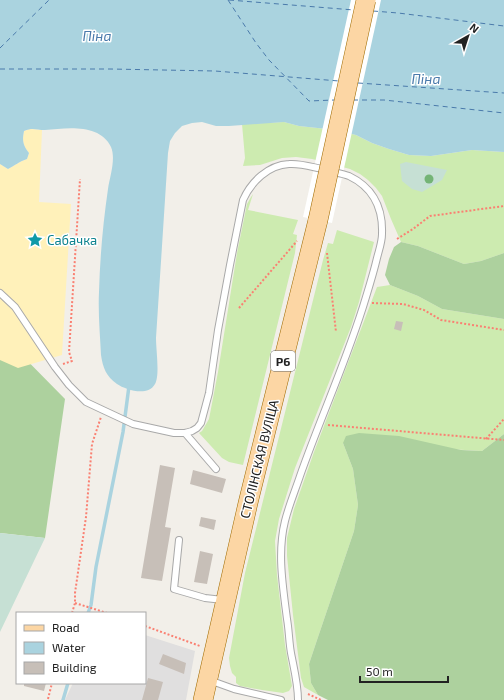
<svg xmlns="http://www.w3.org/2000/svg" width="504" height="700" font-family="'Exo 2',sans-serif">
<rect width="100%" height="100%" fill="#f2efe9"/>
<path fill="#e0dfdf" d="M145,635L195,651L186,700H65L73,683H145Z"/>
<path fill="#cdebb0" d="M284,122L299,126L336,130L356,135L372,143L389,149L409,155L431,156L472,150L504,152V253L481,261L464,264L418,246L401,242L391,219L382,196L376,188L368,180L360,174L350,169L312,159L296,157L282,158L260,165L243,166L245,158L242,124Z
M253,194L248,210L298,220L293,234L297,235L295,253L243,465L229,462L222,458L199,433L202,431L209,419L218,372L237,253L247,204L251,197Z
M337,230L374,242L359,302L351,327L295,468L279,519L275,541L277,575L285,645L292,686L289,691L283,693L262,690L240,686L236,683V677L232,673L230,666L229,658L245,573L323,260L328,243L333,244Z
M390,285L418,296L442,309L504,319V434L482,451L343,443L353,469L358,505L354,531L317,640L309,664L311,683L318,695L304,687L301,678L293,615L287,556V538L294,509L314,452L377,287Z"/>
<path fill="#add19e" d="M401,242L418,246L464,264L481,261L504,253V319L442,309L418,296L390,285L385,275L389,259L394,247Z
M0,333L65,399L45,538L0,533Z
M359,433L399,436L461,450L482,451L504,434V700H328L318,695L311,683L309,664L317,640L354,531L358,505L353,469L343,443L346,436Z"/>
<path fill="#c6e0d4" d="M406,162L447,170L442,180L422,192L412,189L402,181L400,164Z
M0,533L45,538L0,632Z"/>
<path fill="#fff1ba" d="M30,129L42,130L39,202L71,204L62,355L18,368L0,360V164L8,169C14,166 20,161 27,159L29,153C23,145 22,141 24,131Z"/>
<path fill="#aad3df" d="M0,0H504V152L472,150L431,156L409,155L389,149L372,143L356,135L336,130L299,126L284,122L229,126H216L202,122L192,123L182,126L175,133L170,141L168,153C164,215 160,277 156,338C156,350 160,375 155,384C148,397 126,390 117,384C106,376 103,368 101,355C100,334 98,313 99,292C100,257 103,223 108,189C110,176 116,159 111,147C100,123 66,128 45,130C36,130 33,127 24,131C22,141 23,145 29,153L27,159C20,161 14,166 8,169L0,164Z"/>
<path fill="#fff" d="M351,0H381L332,223L303,217Z"/>
<g fill="none" stroke-linecap="round" stroke-linejoin="round">
<path stroke="#aad3df" stroke-width="3.5" d="M88,613L91,605L96,567L123,432L129,386
M63,700L68,683"/>
<path stroke="#4a7aab" stroke-width="1" stroke-dasharray="5 4" stroke-linecap="butt" d="M228,0L256,43L269,60L309,101L334,100
M229,0L354,10
M373,11L398,13L504,26
M0,48L49,0
M0,69H110L215,71L339,81
M358,83L504,93
M353,100H384L504,113"/>
</g>
<path fill="#c7bfb8" d="M396,321L403,322L401,331L394,329Z
M160,465L175,468L165,527L171,528L162,581L141,578Z
M193,470L226,479L222,493L190,484Z
M201,517L216,520L214,530L199,526Z
M200,551L213,554L207,584L194,582Z
M163,654L186,663L184,674L159,664Z
M148,678L163,682L158,700H142Z
M24,683H46L44,691L24,686Z"/>
<g fill="none" stroke-linecap="round" stroke-linejoin="round">
<defs>
<path id="lane" d="M0,293L15,307L55,367L69,385L86,402L103,410L133,424L174,433H185L192,431L197,428L201,423L209,393L218,330L230,265L243,200C251,182 268,165 289,164C300,163 312,167 322,169C331,172 341,173 349,176C374,188 383,208 382,234C382,242 379,250 377,258C374,271 370,284 366,297C348,358 321,416 300,476C295,491 289,505 285,521C277,553 283,587 287,619C289,630 289,642 291,653C294,669 298,684 298,700
M185,433L216,469
M179,540L174,589L205,598L223,600
M209,680L234,689L281,700"/>
<path id="primary" d="M203,700L248,503L318,220"/>
</defs>
<use href="#lane" stroke="#a9a9a9" stroke-width="8"/>
<use href="#primary" stroke="#a06b00" stroke-width="20"/>
<path stroke="#fa8072" stroke-width="2" stroke-dasharray="2 2" stroke-linecap="butt" d="M397,239L413,229L430,216L504,206
M327,253L336,332
M372,303L403,304L424,310L441,320L504,330
M239,308L297,241
M63,364L72,361L69,352L80,179
M328,425L504,440
M486,439L504,419
M75,603L107,613
M72,613L75,603V593L86,517L92,444L101,417
M145,626L200,646
M308,694L321,700
M48,699L52,683"/>
<use href="#lane" stroke="#fff" stroke-width="6"/>
<use href="#primary" stroke="#fcd6a4" stroke-width="19"/>
<defs>
<path id="primary-bridge" d="M318,220L366,0"/>
</defs>
<use href="#primary-bridge" stroke="#a06b00" stroke-width="20" stroke-linecap="butt"/>
<use href="#primary-bridge" stroke="#fcd6a4" stroke-width="19"/>
</g>
<circle fill="#74b475" cx="429" cy="179" r="4.5"/>
<defs>
<symbol id="sight-bare" viewBox="-9 -9 18 18"><path d="M0-6L1.8-2.2L6-1.7L2.9 1.2L3.7 5.4L0 3.3L-3.7 5.4L-2.9 1.2L-6-1.7L-1.8-2.2Z" fill="#0f9aa8" stroke="#fff" stroke-width="2.5" paint-order="stroke"/></symbol>
</defs>
<g fill-rule="evenodd">
<use href="#sight-bare" x="24" y="229" width="22" height="22"/>
</g>
<g text-anchor="middle" dominant-baseline="central" stroke-width="3" stroke-linejoin="round" paint-order="stroke">
<rect fill="#fff" stroke="#646464" stroke-width="1" x="271" y="351" width="24" height="20" rx="3"/>
<g font-size="12" font-weight="bold" fill="#222">
<text x="283" y="361">Р6</text>
</g>
<g font-size="13" fill="#0d838f" stroke="#fff" text-anchor="start">
<text x="47" y="240">Сабачка</text>
</g>
<g font-size="13" fill="#222" stroke="#fff">
<text transform="translate(259 459) rotate(-76)">СТОЛІНСКАЯ ВУЛІЦА</text>
</g>
<g font-size="14" font-style="italic" fill="#4a7aab" stroke="#fff">
<text x="97" y="35">Піна</text>
<text x="426" y="78">Піна</text>
</g>
</g>
<rect x="16" y="612" width="130" height="72" fill="#ffffff" stroke="#a7a7a7"/>
<rect x="24" y="625" width="20" height="6" fill="#fcd6a4" stroke="#a7a7a7"/>
<text x="52" y="632" font-size="12" fill="#222222">Road</text>
<rect x="24" y="642" width="20" height="12" fill="#aad3df" stroke="#a7a7a7"/>
<text x="52" y="652" font-size="12" fill="#222222">Water</text>
<rect x="24" y="662" width="20" height="12" fill="#c7bfb8" stroke="#a7a7a7"/>
<text x="52" y="672" font-size="12" fill="#222222">Building</text>
<g transform="translate(468 36) rotate(39)" stroke="#ffffff" stroke-width="3" paint-order="stroke">
<path d="M0-3L7 15L0 10L-7 15Z" fill="#222222"/>
<text y="-6" font-size="11" font-weight="bold" text-anchor="middle" fill="#222222">N</text>
</g>
<path d="M360 676v6h88v-6" fill="none" stroke="#222222" stroke-width="2"/>
<text x="366" y="676" font-size="12" fill="#222222" stroke="#ffffff" stroke-width="3" paint-order="stroke">50 m</text>
</svg>
